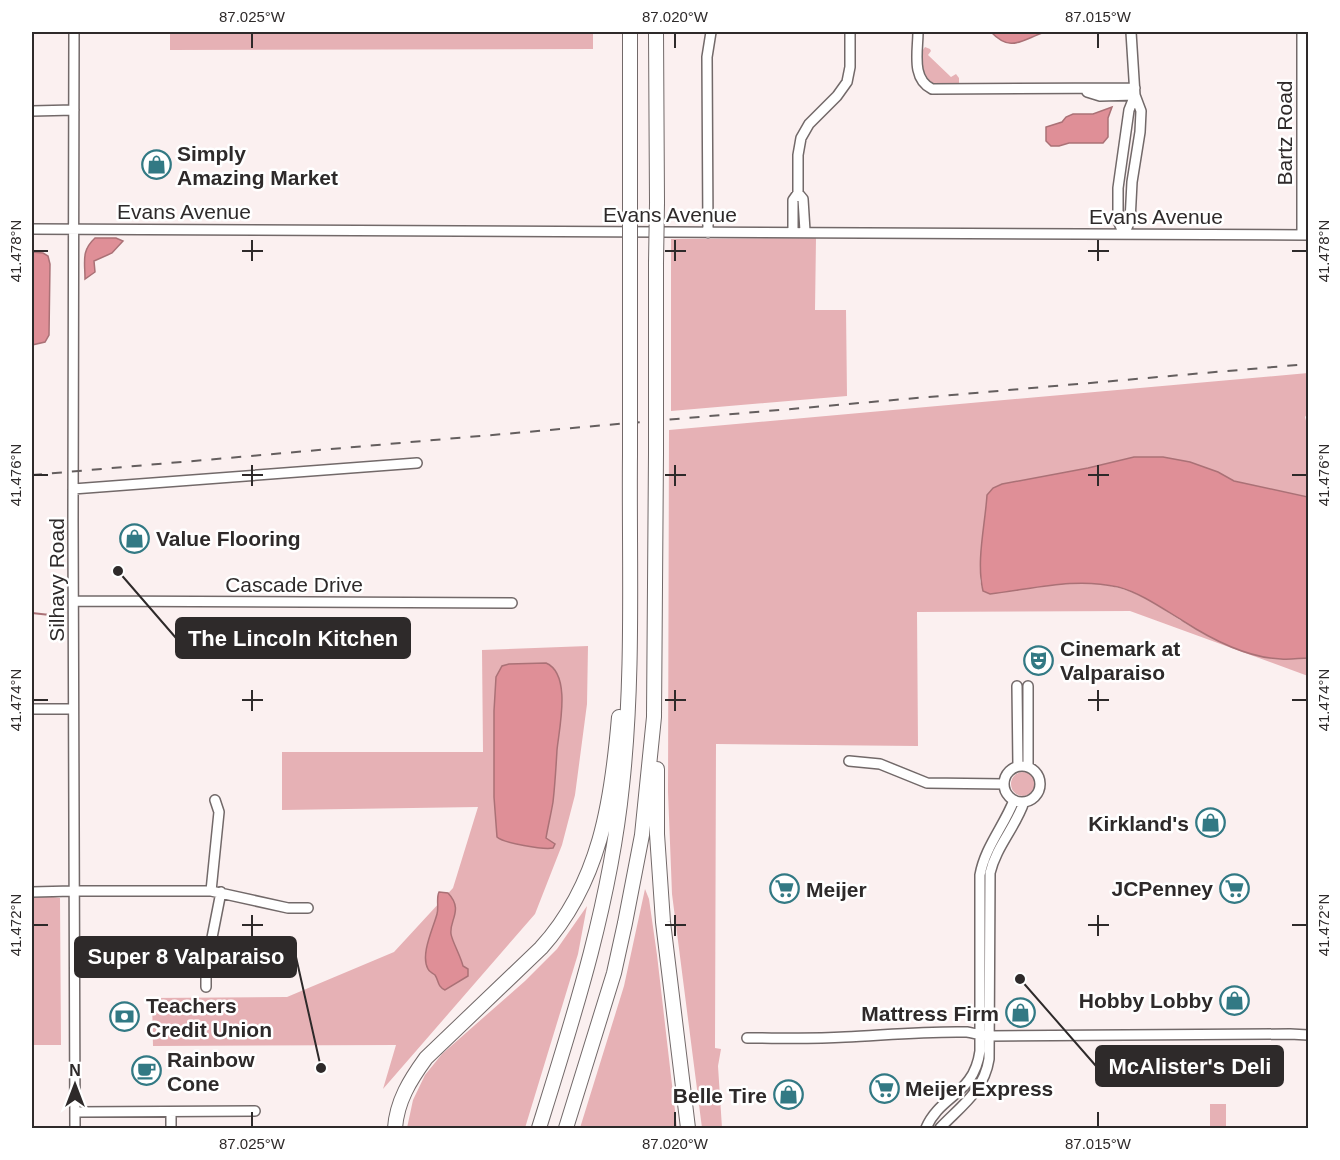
<svg xmlns="http://www.w3.org/2000/svg" width="1340" height="1160" font-family="Arial,sans-serif">
<rect width="100%" height="100%" fill="#fbf0f0"/>
<path fill="#e6b1b5" d="M170,32H593V49L170,50Z
M925,47L930,49L931,51L928,55L951,77L956,74L959,78V84L955,86L931,84C923,75 916,58 925,47Z
M816,238L815,310H846L847,396L671,411V239Z
M1308,373V413L1305,417L1308,428V497L1234,481L1218,472L1163,457H1134L1088,468L1019,481L1002,484L987,495L980,580L983,591C1031,594 1070,574 1119,588C1147,595 1170,615 1195,629C1220,643 1252,658 1281,659C1290,660 1299,658 1308,658V676L1130,611L917,612L918,746L716,744L715,1048L721,1049L718,1066L722,1128H702L672,894L668,792L669,430Z
M588,646L587,704L575,795L562,845L535,914L383,1089L396,1045L153,1046L152,998L287,997L394,952L453,888L478,807L282,810V752H483L482,650Z
M1011 784a12 12 0 1 1 24 0a12 12 0 1 1-24 0Z
M645,889L649,899L657,955L677,1128H580L624,986Z
M47,896L60,898L61,1045H32V898Z
M587,906L578,954L525,1128H407L413,1100L425,1075L442,1054L525,981L557,949Z
M1210,1104H1226V1128H1210Z"/>
<path fill="#df8f97" stroke="#aa7176" stroke-width="1.5" d="M991,32H1045C1021,40 1011,53 991,32Z
M1112,107L1108,118V137L1103,143H1069L1059,146H1051L1046,141V127L1062,122L1066,117L1073,114H1093Z
M95,238H116L123,241L112,253L94,261L95,272L85,279C85,261 81,251 95,238Z
M32,252L43,253L48,256L50,264L49,335L45,342L32,345Z
M1134,457H1163L1190,462L1218,472L1234,481L1308,497V658C1300,658 1290,660 1281,659C1247,658 1211,639 1183,621C1163,609 1141,593 1118,587C1074,577 1034,589 990,594L983,591C976,561 985,526 987,495L993,488L1002,484L1088,468Z
M546,663C572,674 559,729 557,750C556,767 555,785 553,802C551,814 548,826 546,838L555,844L553,848C544,850 503,843 497,837L494,797V711L496,677L502,666L509,664Z
M439,892L448,893C464,910 449,920 451,934C452,941 461,957 463,966L468,969V976L445,990C437,986 439,981 435,975C433,973 429,972 428,969C420,955 433,929 437,914C439,907 436,898 439,892Z"/>
<g fill="none" stroke-linecap="round" stroke-linejoin="round">
<path stroke="#aa7176" stroke-width="2" d="M32,613L50,615"/>
<defs>
<path id="minor" d="M74,32L73,521L75,1128
M918,32C918,51 911,79 932,89L1135,88
M1302,32V235
M1087,92L1100,96L1135,95
M32,111L74,110
M798,193L803,199L805,231
M32,229L1308,235
M793,231V200L798,193V155L801,138L809,124L837,96L847,82L850,67V32
M708,233L707,57L711,32
M1124,234L1118,221V188L1129,110L1135,95L1131,32
M1124,234L1130,221L1132,182L1140,132L1141,111L1135,95
M73,489L417,463
M75,601L512,603
M1017,686L1018,766
M32,709H73
M849,761L880,764L927,783L1004,784
M1028,766V686
M1004 784a18 18 0 1 1 36 0a18 18 0 1 1-36 0Z
M211,891L219,812L215,800
M32,892L73,891H211L288,908H308
M206,987V968L221,892
M747,1038C780,1038 813,1039 845,1037C886,1035 926,1031 967,1032C974,1033 981,1036 989,1036L1290,1034L1308,1035
M75,1112L255,1111
M171,1112V1128
M926,1128C940,1095 974,1095 980,1051V875C985,847 1004,826 1014,800
M940,1128C961,1106 984,1091 989,1059L990,873C996,847 1015,828 1024,802"/>
<path id="highway" d="M656,32L657,203
M630,202V32
M630,263V394
M656,392V263
M657,769V834L663,922L688,1128
M395,1128C397,1101 410,1080 426,1058L541,948C600,883 612,801 619,717
M539,1128C574,1016 610,904 622,786C634,676 629,565 630,455
M566,1128L614,973L625,923L642,835L654,717L656,453"/>
</defs>
<use href="#minor" stroke="#726969" stroke-width="12"/>
<use href="#highway" stroke="#726969" stroke-width="16"/>
<use href="#minor" stroke="#fff" stroke-width="9"/>
<use href="#highway" stroke="#fff" stroke-width="14"/>
<path stroke="#645e5e" stroke-width="2" stroke-dasharray="10 10" stroke-linecap="butt" d="M32,475L1308,364"/>
<defs>
<path id="highway-bridge" d="M630,202V263
M656,263L657,203
M656,453V392
M630,455V394"/>
</defs>
<use href="#highway-bridge" stroke="#726969" stroke-width="16" stroke-linecap="butt"/>
<use href="#highway-bridge" stroke="#fff" stroke-width="14"/>
</g>
<path fill="none" stroke="#2e2a2a" stroke-width="2" d="M252,33V48M675,33V48M1098,33V48M252,240V261M675,240V261M1098,240V261M33,251H48M242,251H263M665,251H686M1088,251H1109M1292,251H1307M252,465V486M675,465V486M1098,465V486M33,475H48M242,475H263M665,475H686M1088,475H1109M1292,475H1307M252,690V711M675,690V711M1098,690V711M33,700H48M242,700H263M665,700H686M1088,700H1109M1292,700H1307M252,915V936M675,915V936M1098,915V936M33,925H48M242,925H263M665,925H686M1088,925H1109M1292,925H1307M252,1112V1127M675,1112V1127M1098,1112V1127"/>
<defs>
<symbol id="shop-ring" viewBox="-11 -11 22 22"><circle r="9.5" fill="#fff" stroke="#327984" stroke-width="1.5"/><path d="M-5-2.5h2.3a2.7 3.5 0 0 1 5.4 0H5L5.5 6h-11ZM-1.5-2.5h3a1.5 2.3 0 0 0-3 0Z" fill="#327984"/></symbol>
<symbol id="theatre-ring" viewBox="-11 -11 22 22"><circle r="9.5" fill="#fff" stroke="#327984" stroke-width="1.5"/><path d="M-5-5.5Q0-4 5-5.5V0Q5 5 0 6Q-5 5-5 0ZM-3.3-2.5H-1v1.5H-3.3ZM1-2.5H3.3v1.5H1ZM-2.8 1Q0 5.5 2.8 1Z" fill="#327984"/></symbol>
<symbol id="supermarket-ring" viewBox="-11 -11 22 22"><circle r="9.5" fill="#fff" stroke="#327984" stroke-width="1.5"/><path d="M-6-5.5h2.5l.6 2H6L4.5 2H-2.5L-4.4-4H-6ZM-1.5 3.2a1.3 1.3 0 1 0 .1 0ZM3 3.2a1.3 1.3 0 1 0 .1 0Z" fill="#327984"/></symbol>
<symbol id="bank-ring" viewBox="-11 -11 22 22"><circle r="9.5" fill="#fff" stroke="#327984" stroke-width="1.5"/><path d="M-6-4H6V4H-6ZM0-2.3a2.3 2.3 0 1 0 0 4.6a2.3 2.3 0 1 0 0-4.6Z" fill="#327984"/></symbol>
<symbol id="cafe-ring" viewBox="-11 -11 22 22"><circle r="9.5" fill="#fff" stroke="#327984" stroke-width="1.5"/><path d="M-5.5-4.5H6V0H3Q3 3.5 0 3.5H-2.5Q-5.5 3.5-5.5 0ZM3-3.2v2h1.7v-2ZM-6 4.5H4V6H-6Z" fill="#327984"/></symbol>
</defs>
<g fill-rule="evenodd">
<use href="#shop-ring" x="140" y="148" width="33" height="33"/>
<use href="#shop-ring" x="118" y="522" width="33" height="33"/>
<use href="#theatre-ring" x="1022" y="644" width="33" height="33"/>
<use href="#shop-ring" x="1194" y="806" width="33" height="33"/>
<use href="#supermarket-ring" x="1218" y="872" width="33" height="33"/>
<use href="#supermarket-ring" x="768" y="872" width="33" height="33"/>
<use href="#shop-ring" x="1218" y="984" width="33" height="33"/>
<use href="#shop-ring" x="1004" y="996" width="33" height="33"/>
<use href="#bank-ring" x="108" y="1000" width="33" height="33"/>
<use href="#cafe-ring" x="130" y="1054" width="33" height="33"/>
<use href="#supermarket-ring" x="868" y="1072" width="33" height="33"/>
<use href="#shop-ring" x="772" y="1078" width="33" height="33"/>
</g>
<g text-anchor="middle" dominant-baseline="central" stroke-width="5" stroke-linejoin="round" paint-order="stroke">
<g font-size="21" fill="#2e2a2a" stroke="#fff">
<text transform="translate(1284 133) rotate(-90)">Bartz Road</text>
<text x="184" y="211">Evans Avenue</text>
<text x="670" y="214">Evans Avenue</text>
<text x="1156" y="216">Evans Avenue</text>
<text transform="translate(56 580) rotate(-90)">Silhavy Road</text>
<text x="294" y="584">Cascade Drive</text>
</g>
<g font-size="21" font-weight="bold" fill="#2e2a2a" stroke="#fff" text-anchor="start">
<text x="177" y="153">Simply<tspan x="177" dy="24">Amazing Market</tspan></text>
<text x="156" y="538">Value Flooring</text>
<text x="1060" y="648">Cinemark at<tspan x="1060" dy="24">Valparaiso</tspan></text>
<text x="1189" y="823" text-anchor="end">Kirkland's</text>
<text x="1213" y="888" text-anchor="end">JCPenney</text>
<text x="806" y="889">Meijer</text>
<text x="1213" y="1000" text-anchor="end">Hobby Lobby</text>
<text x="146" y="1005">Teachers<tspan x="146" dy="24">Credit Union</tspan></text>
<text x="999" y="1013" text-anchor="end">Mattress Firm</text>
<text x="167" y="1059">Rainbow<tspan x="167" dy="24">Cone</tspan></text>
<text x="905" y="1088">Meijer Express</text>
<text x="767" y="1095" text-anchor="end">Belle Tire</text>
</g>
</g>
<path fill="none" stroke="#2e2a2a" stroke-width="2" d="M118 571L176 638M321 1068L296 957M1020 979L1096 1066"/>
<g fill="#2e2a2a" stroke="#fff" stroke-width="2">
<circle cx="118" cy="571" r="6"/>
<circle cx="321" cy="1068" r="6"/>
<circle cx="1020" cy="979" r="6"/>
</g>
<g fill="#2e2a2a" stroke="#2e2a2a" stroke-width="2">
<rect x="176" y="618" width="234" height="40" rx="6"/>
<rect x="75" y="937" width="221" height="40" rx="6"/>
<rect x="1096" y="1046" width="187" height="40" rx="6"/>
</g>
<g font-size="22" text-anchor="middle" font-weight="bold" fill="#fff">
<text x="293" y="646">The Lincoln Kitchen</text>
<text x="186" y="964">Super 8 Valparaiso</text>
<text x="1190" y="1074">McAlister's Deli</text>
</g>
<rect width="1340" height="1160" fill="none" stroke="#ffffff" stroke-width="66"/>
<g transform="translate(75 1085)" stroke="#ffffff" stroke-width="4.5" paint-order="stroke">
<path d="M0-4.5L10 22L0 15L-10 22Z" fill="#2e2a2a"/>
<text y="-9" font-size="16" font-weight="bold" text-anchor="middle" fill="#2e2a2a">N</text>
</g>
<rect x="33" y="33" width="1274" height="1094" fill="none" stroke="#2e2a2a" stroke-width="2"/>
<g font-size="15" text-anchor="middle" fill="#2e2a2a">
<text x="252" y="22">87.025°W</text>
<text x="675" y="22">87.020°W</text>
<text x="1098" y="22">87.015°W</text>
<text transform="translate(16 251) rotate(-90)" y="5">41.478°N</text>
<text transform="translate(1324 251) rotate(-90)" y="5">41.478°N</text>
<text transform="translate(16 475) rotate(-90)" y="5">41.476°N</text>
<text transform="translate(1324 475) rotate(-90)" y="5">41.476°N</text>
<text transform="translate(16 700) rotate(-90)" y="5">41.474°N</text>
<text transform="translate(1324 700) rotate(-90)" y="5">41.474°N</text>
<text transform="translate(16 925) rotate(-90)" y="5">41.472°N</text>
<text transform="translate(1324 925) rotate(-90)" y="5">41.472°N</text>
<text x="252" y="1149">87.025°W</text>
<text x="675" y="1149">87.020°W</text>
<text x="1098" y="1149">87.015°W</text>
</g>
</svg>
